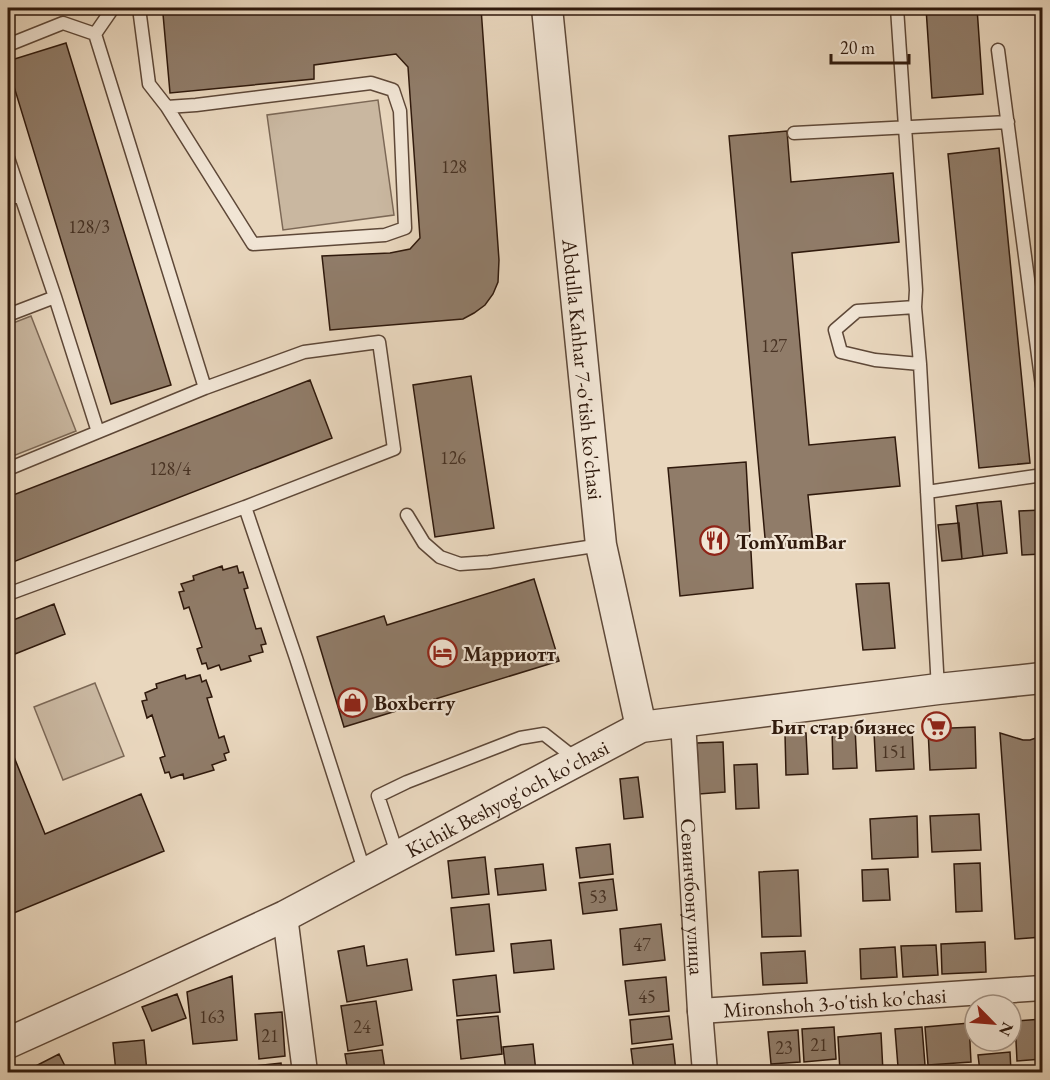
<svg xmlns="http://www.w3.org/2000/svg" width="1050" height="1080" font-family="'EB Garamond',serif">
<rect width="100%" height="100%" fill="#e9d7be"/>
<filter id="stains"><feTurbulence type="fractalNoise" baseFrequency=".00333" numOctaves="4"/><feColorMatrix values="0 0 0 0 .2 0 0 0 0 .09 0 0 0 0 .02 0 0 0 .5 -.17"/></filter>
<radialGradient id="worn" r=".72"><stop offset=".6" stop-color="#630" stop-opacity="0"/><stop offset="1" stop-color="#630" stop-opacity=".3"/></radialGradient>
<path fill="#c9b7a0" stroke="#7c6856" stroke-width="1.5" d="M378,100L394,215L283,230L267,115Z
M31,316L76,431L8,458V325Z
M95,683L124,756L63,780L34,707Z"/>
<path fill="#907c69" stroke="#2f190c" stroke-width="1.5" d="M232,8H481L499,260L498,282L493,294L485,305L474,313L463,319L330,330L322,256L390,253L410,249L420,238L408,67L396,54L314,65V79L170,93L163,14Z
M644,8H670V13L644,14Z
M926,8H977L983,94L932,98Z
M66,43L171,385L111,404L8,67V61Z
M787,131L791,182L893,173L899,242L792,253L809,445L895,437L900,486L808,495L813,544L766,549L729,136Z
M999,148L1030,463L979,468L948,154Z
M471,376L494,528L435,537L413,385Z
M310,380L332,438L8,564V497Z
M746,462L753,588L680,596L668,468Z
M1001,501L1007,553L983,556L977,503Z
M977,503L983,556L962,559L956,506Z
M1042,510V554L1022,555L1019,511Z
M959,523L962,559L942,561L938,525Z
M222,566L223,570L237,566L239,573L243,572L248,588L244,589L256,629L261,628L266,644L261,645L263,652L249,656L251,661L221,670L219,665L208,669L206,663L202,664L197,649L202,647L189,607L184,609L179,592L184,591L181,584L194,580L193,576Z
M534,579L559,661L344,727L317,637L384,616L387,625Z
M889,583L895,648L863,650L856,584Z
M54,604L65,634L15,654L8,635V622Z
M185,675L186,679L200,675L202,682L206,680L212,697L207,698L219,738L224,736L229,752L224,754L226,760L212,765L214,770L184,779L183,774L171,778L169,772L165,773L160,758L165,756L152,715L147,718L142,701L147,700L145,693L157,688L156,684Z
M855,727L857,768L833,769L832,728Z
M975,727L976,768L930,770L928,729Z
M912,730L914,769L876,771L874,732Z
M806,733L808,774L786,775L785,734Z
M1000,733L1023,740H1030L1042,736V937L1015,939Z
M8,742L45,834L141,794L164,851L9,915L8,911Z
M723,742L725,792L699,794L697,743Z
M757,764L759,808L736,809L734,765Z
M638,777L643,817L624,819L620,779Z
M979,814L981,850L932,852L930,816Z
M917,816L918,857L872,859L870,819Z
M610,844L613,874L580,878L576,848Z
M485,857L489,894L452,898L448,861Z
M980,863L982,911L956,912L954,864Z
M543,864L546,890L498,895L495,869Z
M888,869L890,900L863,901L862,870Z
M798,870L801,936L762,937L759,872Z
M613,879L617,910L583,914L579,883Z
M489,904L494,951L456,955L451,908Z
M661,924L665,960L623,965L620,929Z
M551,940L554,969L514,973L511,944Z
M985,942L986,972L942,974L941,944Z
M936,945L938,975L903,977L901,946Z
M364,946L367,966L407,959L412,990L347,1002L338,951Z
M895,947L897,977L861,979L860,949Z
M805,951L807,983L763,985L761,953Z
M496,975L500,1012L457,1016L453,980Z
M232,976L237,1040L193,1044L187,992Z
M666,977L669,1011L629,1015L625,981Z
M177,994L186,1018L152,1031L142,1007Z
M376,1001L383,1045L348,1051L341,1006Z
M282,1012L285,1056L259,1059L255,1014Z
M498,1016L502,1054L461,1059L457,1020Z
M669,1016L672,1039L632,1044L630,1020Z
M1042,1019V1059L1017,1061L1015,1021Z
M969,1023L971,1062L928,1065L925,1027Z
M834,1027L836,1059L804,1062L802,1029Z
M922,1027L925,1065L898,1067L895,1029Z
M798,1030L800,1062L771,1064L768,1032Z
M881,1033L883,1072H840L838,1037Z
M144,1040L147,1072H116L113,1043Z
M533,1044L536,1072H506L503,1047Z
M673,1044L676,1072H634L631,1049Z
M382,1050L385,1069L348,1072L345,1054Z
M1010,1052L1011,1072H980L978,1055Z
M59,1054L68,1072H24Z
M281,1063L282,1072H253V1066Z"/>
<g fill="none" stroke-linecap="round" stroke-linejoin="round">
<defs>
<path id="service" d="M113,8L95,34L205,388L304,352L379,342L394,449L245,507L296,658L365,873
M139,8L149,84L167,107L253,244L385,235L405,228L400,111L393,90L371,83L196,105L167,107
M897,8L916,290L915,307L920,364L938,689
M8,45L63,23L95,34
M998,50L1042,386
M794,133L1008,122
M8,158L55,297L98,432
M8,197H21
M915,307L857,311L835,330L841,352L875,360L920,364
M8,315L55,297
M8,469L205,388
M927,492L1036,476L1042,474
M407,515L424,543L440,557L460,564L489,562L601,545
M8,594L245,507
M398,856L378,796L407,782L520,738L544,734L577,760"/>
<g id="minor">
<path id="s1" d="M683,721L700,1011L705,1072"/>
<path d="M285,916L305,1072"/>
<path id="s2" d="M700,1011L1042,988"/>
</g>
<g id="tertiary">
<path id="s3" d="M547,8L601,545L641,727"/>
<path id="s4" d="M8,1043L132,987L285,916L641,727L938,689L1042,678"/>
</g>
</defs>
<use href="#service" stroke="#5e4838" stroke-width="15"/>
<use href="#minor" stroke="#5e4838" stroke-width="27"/>
<use href="#tertiary" stroke="#5e4838" stroke-width="33"/>
<use href="#service" stroke="#f1e5d5" stroke-width="12"/>
<use href="#minor" stroke="#f1e5d5" stroke-width="24"/>
<use href="#tertiary" stroke="#f1e5d5" stroke-width="30"/>
</g>
<defs>
<symbol id="restaurant-ring" viewBox="-11 -11 22 22"><circle r="9.5" fill="#f1e5d5" stroke="#8f2418" stroke-width="1.5"/><path d="M-5-6h1v4h1v-4h1v4h1v-4h1v5L-1.5 .5V6h-2V.5L-5-1ZM5-6V6H3V1.5H1.5Q1.5-4 5-6Z" fill="#8f2418"/></symbol>
<symbol id="hotel-ring" viewBox="-11 -11 22 22"><circle r="9.5" fill="#f1e5d5" stroke="#8f2418" stroke-width="1.5"/><path d="M-6-4.5h1.5V1H6V5H4.5V3h-9V5H-6ZM-4 0a1.8 1.8 0 1 1 3.6 0ZM.5 0V-2.5h3Q6-2.5 6 0Z" fill="#8f2418"/></symbol>
<symbol id="shop-ring" viewBox="-11 -11 22 22"><circle r="9.5" fill="#f1e5d5" stroke="#8f2418" stroke-width="1.5"/><path d="M-5-2.5h2.3a2.7 3.5 0 0 1 5.4 0H5L5.5 6h-11ZM-1.5-2.5h3a1.5 2.3 0 0 0-3 0Z" fill="#8f2418"/></symbol>
<symbol id="supermarket-ring" viewBox="-11 -11 22 22"><circle r="9.5" fill="#f1e5d5" stroke="#8f2418" stroke-width="1.5"/><path d="M-6-5.5h2.5l.6 2H6L4.5 2H-2.5L-4.4-4H-6ZM-1.5 3.2a1.3 1.3 0 1 0 .1 0ZM3 3.2a1.3 1.3 0 1 0 .1 0Z" fill="#8f2418"/></symbol>
</defs>
<g fill-rule="evenodd">
<use href="#restaurant-ring" x="698" y="524" width="33" height="33"/>
<use href="#hotel-ring" x="426" y="636" width="33" height="33"/>
<use href="#shop-ring" x="336" y="686" width="33" height="33"/>
<use href="#supermarket-ring" x="920" y="710" width="33" height="33"/>
</g>
<g text-anchor="middle" dominant-baseline="central" stroke-width="4.5" stroke-linejoin="round" paint-order="stroke">
<g font-size="18" fill="#473223">
<text x="454" y="166">128</text>
<text x="89" y="226">128/3</text>
<text x="774" y="345">127</text>
<text x="453" y="457">126</text>
<text x="170" y="468">128/4</text>
<text x="894" y="751">151</text>
<text x="598" y="896">53</text>
<text x="642" y="944">47</text>
<text x="647" y="996">45</text>
<text x="212" y="1016">163</text>
<text x="362" y="1026">24</text>
<text x="270" y="1035">21</text>
<text x="819" y="1044">21</text>
<text x="784" y="1047">23</text>
</g>
<g font-size="21" fill="#2f190c" stroke="#f1e5d5">
<text stroke="none"><textPath href="#s3" startOffset="363">Abdulla Kahhar 7-o'tish ko'chasi</textPath></text>
<text stroke="none"><textPath href="#s4" startOffset="556">Kichik Beshyog'och ko'chasi</textPath></text>
<text stroke="none"><textPath href="#s1" startOffset="176">Севинчбону улица</textPath></text>
<text stroke="none"><textPath href="#s2" startOffset="135">Mironshoh 3-o'tish ko'chasi</textPath></text>
</g>
<g font-size="21" font-weight="bold" fill="#2f190c" stroke="#f1e5d5" text-anchor="start">
<text x="736" y="541">TomYumBar</text>
<text x="463" y="653">Марриотт</text>
<text x="374" y="702">Boxberry</text>
<text x="915" y="726" text-anchor="end">Биг стар бизнес</text>
</g>
</g>
<rect width="1050" height="1080" fill="none" stroke="#e9d7be" stroke-width="30"/>
<rect x="9" y="9" width="1032" height="1062" fill="none" stroke="#2f190c" stroke-width="3"/>
<rect x="15" y="15" width="1020" height="1050" fill="none" stroke="#2f190c" stroke-width="1.5"/>
<g transform="translate(993 1023) rotate(115)"><circle r="28" fill="#f1e5d5" stroke="#a39385" stroke-width="1.5"/>
<path d="M0-4.5L10 22L0 15L-10 22Z" fill="#8f2418"/>
<text y="-9" font-size="16" font-weight="bold" text-anchor="middle" fill="#2f190c">N</text>
</g>
<path d="M831 54v9h78v-9" fill="none" stroke="#2f190c" stroke-width="3"/>
<text x="840" y="54" font-size="18" fill="#2f190c" stroke="#f1e5d5" stroke-width="4.5" paint-order="stroke">20 m</text>
<rect width="100%" height="100%" filter="url(#stains)"/>
<rect width="100%" height="100%" fill="url(#worn)"/>
</svg>
